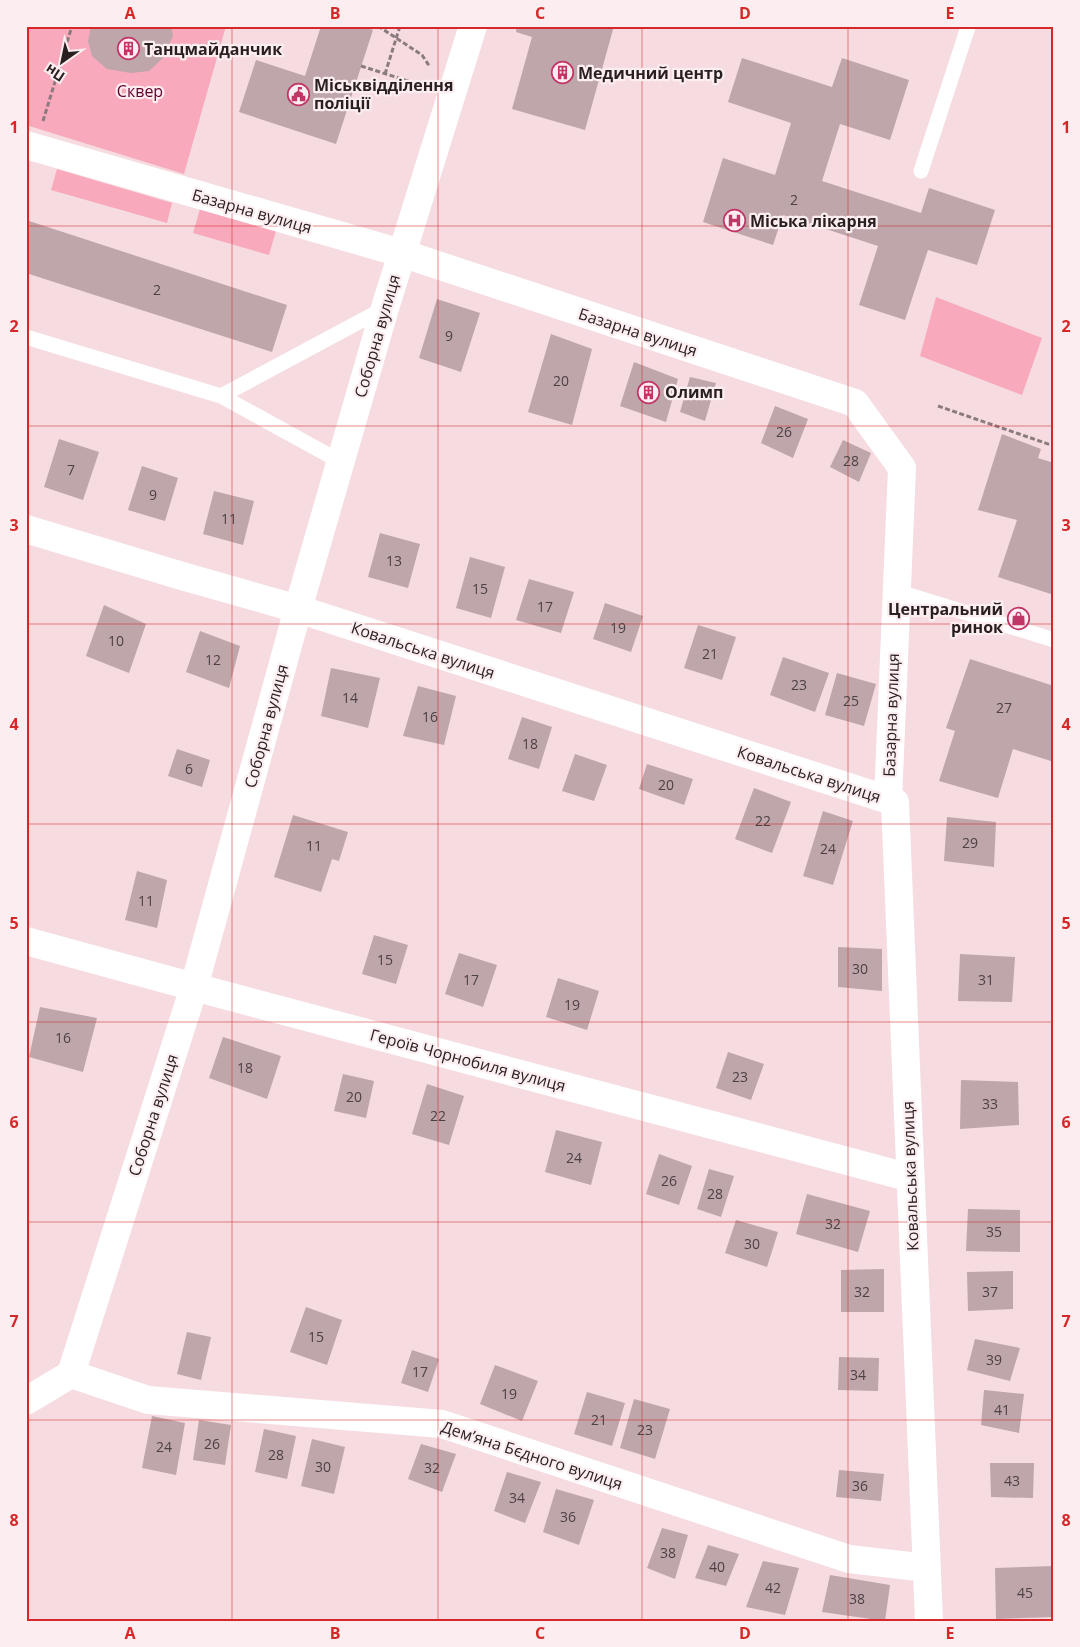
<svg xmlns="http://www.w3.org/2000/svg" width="1080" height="1647" font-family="'Open Sans',sans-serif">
<rect width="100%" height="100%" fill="#f6dce1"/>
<path fill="#f8a9bb" d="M26,26H226L184,174L26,125Z
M57,169L172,203L167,223L51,190Z
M200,209L276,231L269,255L193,233Z
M936,297L1042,338L1022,395L920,356Z"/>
<path fill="#bea6ab" d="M91,26H171L173,36L162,59L149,71L131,73L107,69L92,56L88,41Z
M321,26H361L373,30L336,144L239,112L256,60L305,76Z
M517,26H614L585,130L512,109L532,37L516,32Z
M742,58L832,87L842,58L909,80L890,140L840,124L822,181L921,213L929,188L995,210L977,265L928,250L905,320L859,305L878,246L783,215L773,245L703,222L723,158L775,175L791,123L728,102Z
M26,220L287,305L272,352L26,273Z
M437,299L480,313L461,372L419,358Z
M551,334L592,349L572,425L528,412Z
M634,362L678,379L666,422L620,406Z
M690,377L716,383L705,421L680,412Z
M775,406L808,419L793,458L761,443Z
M1002,434L1041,449L1038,458L1054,463V595L998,577L1017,520L978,510Z
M59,439L99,452L83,500L44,487Z
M843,440L871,453L859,482L830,467Z
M142,466L178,478L165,521L128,510Z
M214,491L254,501L243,545L203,534Z
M380,533L420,544L408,588L368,577Z
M470,557L505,567L491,618L456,608Z
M529,579L574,592L561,633L516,620Z
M605,603L643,616L631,652L593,639Z
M104,605L146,624L129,673L86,656Z
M698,625L736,637L722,680L684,668Z
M200,631L240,646L229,688L186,672Z
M783,657L829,673L815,712L770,695Z
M970,659L1054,686V762L1013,749L998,798L939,781L955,731L946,728Z
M331,668L380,678L368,728L321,716Z
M837,673L876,684L864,726L825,715Z
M418,686L456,696L444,745L403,736Z
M522,717L552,727L539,769L508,759Z
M177,749L210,760L202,787L168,776Z
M575,754L607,765L594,801L562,791Z
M647,764L693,779L684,805L639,789Z
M754,788L791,802L772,853L735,839Z
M823,811L853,821L833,885L803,876Z
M293,815L348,832L339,861L332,859L321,892L274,877Z
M947,817L996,822L994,867L944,861Z
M137,871L167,880L157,928L125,920Z
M374,935L408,945L396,984L362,974Z
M838,947L882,949V991L838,987Z
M459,953L497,965L483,1007L445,994Z
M960,954L1015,957L1012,1002L958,1001Z
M558,978L599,991L587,1030L546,1017Z
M40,1007L97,1018L83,1072L29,1057Z
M223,1037L281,1056L267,1099L209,1078Z
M728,1052L764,1064L751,1100L716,1088Z
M343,1074L374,1081L366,1118L334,1111Z
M961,1080L1018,1082L1019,1125L960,1129Z
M427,1084L464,1096L449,1145L412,1134Z
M556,1130L602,1142L591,1185L545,1172Z
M659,1154L692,1166L679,1205L646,1194Z
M709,1169L734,1176L721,1217L697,1209Z
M807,1194L870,1211L858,1252L796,1234Z
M968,1209L1020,1210V1252L966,1251Z
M736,1220L778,1232L767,1267L725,1253Z
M884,1269V1312H841V1270Z
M1013,1271V1309L968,1311L967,1272Z
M306,1307L342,1320L327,1365L290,1352Z
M187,1332L211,1337L201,1380L177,1374Z
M975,1339L1020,1348L1010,1381L967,1370Z
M412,1350L439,1359L428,1392L401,1383Z
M839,1357L879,1358L878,1391L838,1390Z
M495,1365L538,1381L522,1421L480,1404Z
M984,1390L1024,1394L1019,1433L981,1425Z
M587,1392L625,1403L612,1446L574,1434Z
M634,1399L670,1409L655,1459L620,1448Z
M152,1416L185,1423L176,1475L142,1468Z
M199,1420L231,1425L225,1465L193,1460Z
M264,1429L296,1436L287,1479L255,1472Z
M312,1439L345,1447L334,1494L301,1486Z
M421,1444L456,1454L442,1492L408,1479Z
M990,1463H1034L1033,1498L991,1497Z
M839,1470L884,1474L881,1501L836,1497Z
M507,1472L541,1482L525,1523L494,1511Z
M556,1489L594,1500L579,1545L543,1532Z
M662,1528L688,1535L675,1579L647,1568Z
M708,1545L739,1554L726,1586L695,1578Z
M763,1561L799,1568L785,1615L746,1607Z
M1054,1566V1617L996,1619L995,1568Z
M830,1575L890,1585L885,1621L822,1612Z"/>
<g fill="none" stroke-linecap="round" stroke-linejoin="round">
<path stroke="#8c7b7e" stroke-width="3" stroke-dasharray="5 2.5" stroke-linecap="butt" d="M378,26L422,55L430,67
M361,66L424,86
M385,74L400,26
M43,121L72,26
M938,406L1054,446"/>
<path stroke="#fff" stroke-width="15" d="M921,171L968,27L966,26
M26,337L221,396L341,462
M221,396L385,308
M896,591L1054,640"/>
<path stroke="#fff" stroke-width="28" d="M26,145L401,253L855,403L902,468L888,800
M26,529L182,576L298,609L895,802L929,1621
M26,941L194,987L911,1178
M71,1374L148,1400L442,1424L849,1559L927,1568
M26,1401L71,1374L194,987L298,609L385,308L473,26"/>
</g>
<path fill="none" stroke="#d62828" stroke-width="1" stroke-opacity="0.55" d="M232,26V1621M438,26V1621M642,26V1621M848,26V1621M26,226H1054M26,426H1054M26,624H1054M26,824H1054M26,1022H1054M26,1222H1054M26,1420H1054"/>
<defs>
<symbol id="building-ring" viewBox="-11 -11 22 22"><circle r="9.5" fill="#fcedf0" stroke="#c23567" stroke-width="1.5"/><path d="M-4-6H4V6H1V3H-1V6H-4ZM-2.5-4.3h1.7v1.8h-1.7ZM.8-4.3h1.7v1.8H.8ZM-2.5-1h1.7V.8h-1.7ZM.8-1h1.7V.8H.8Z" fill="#c23567"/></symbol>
<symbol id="civic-ring" viewBox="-11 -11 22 22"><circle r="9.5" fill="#fcedf0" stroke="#c23567" stroke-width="1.5"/><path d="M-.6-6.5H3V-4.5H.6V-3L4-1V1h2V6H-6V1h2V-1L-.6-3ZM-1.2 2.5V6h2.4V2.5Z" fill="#c23567"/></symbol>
<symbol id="hospital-ring" viewBox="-11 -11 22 22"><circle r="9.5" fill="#fcedf0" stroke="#c23567" stroke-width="1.5"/><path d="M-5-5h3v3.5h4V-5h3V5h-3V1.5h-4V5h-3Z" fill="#c23567"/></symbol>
<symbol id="shop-ring" viewBox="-11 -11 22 22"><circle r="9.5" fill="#fcedf0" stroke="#c23567" stroke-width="1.5"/><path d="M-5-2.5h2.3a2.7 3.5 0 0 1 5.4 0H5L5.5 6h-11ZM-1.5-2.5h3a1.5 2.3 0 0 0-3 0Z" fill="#c23567"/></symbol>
</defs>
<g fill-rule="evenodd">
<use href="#building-ring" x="116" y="36" width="25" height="25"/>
<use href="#building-ring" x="550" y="60" width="25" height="25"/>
<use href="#civic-ring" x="286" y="82" width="25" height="25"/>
<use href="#hospital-ring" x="722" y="208" width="25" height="25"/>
<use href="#building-ring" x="636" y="380" width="25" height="25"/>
<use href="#shop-ring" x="1006" y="606" width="25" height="25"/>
</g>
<g text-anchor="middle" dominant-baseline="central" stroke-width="4.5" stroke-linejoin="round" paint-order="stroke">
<g font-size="14" fill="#4e4144">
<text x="794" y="199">2</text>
<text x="157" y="289">2</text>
<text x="449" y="335">9</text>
<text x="561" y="380">20</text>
<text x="784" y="431">26</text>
<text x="851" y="460">28</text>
<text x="71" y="469">7</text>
<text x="153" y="494">9</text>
<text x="229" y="518">11</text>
<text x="394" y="560">13</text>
<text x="480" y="588">15</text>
<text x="545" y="606">17</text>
<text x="618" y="627">19</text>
<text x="116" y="640">10</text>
<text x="710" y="653">21</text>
<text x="213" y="659">12</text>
<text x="799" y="684">23</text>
<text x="350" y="697">14</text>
<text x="851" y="700">25</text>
<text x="1004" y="707">27</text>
<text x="430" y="716">16</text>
<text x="530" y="743">18</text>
<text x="189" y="768">6</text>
<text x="666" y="784">20</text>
<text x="763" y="820">22</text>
<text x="970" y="842">29</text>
<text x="314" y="845">11</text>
<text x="828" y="848">24</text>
<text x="146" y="900">11</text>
<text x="385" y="959">15</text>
<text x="860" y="968">30</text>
<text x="471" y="979">17</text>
<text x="986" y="979">31</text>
<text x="572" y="1004">19</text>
<text x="63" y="1037">16</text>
<text x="245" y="1067">18</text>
<text x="740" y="1076">23</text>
<text x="354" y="1096">20</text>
<text x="990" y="1103">33</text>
<text x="438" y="1115">22</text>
<text x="574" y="1157">24</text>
<text x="669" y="1180">26</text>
<text x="715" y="1193">28</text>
<text x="833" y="1223">32</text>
<text x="994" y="1231">35</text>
<text x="752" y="1243">30</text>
<text x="862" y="1291">32</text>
<text x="990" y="1291">37</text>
<text x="316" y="1336">15</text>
<text x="994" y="1359">39</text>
<text x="420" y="1371">17</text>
<text x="858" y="1374">34</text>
<text x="509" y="1393">19</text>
<text x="1002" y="1409">41</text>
<text x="599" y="1419">21</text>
<text x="645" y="1429">23</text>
<text x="212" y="1443">26</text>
<text x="164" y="1446">24</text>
<text x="276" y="1454">28</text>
<text x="323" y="1466">30</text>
<text x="432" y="1467">32</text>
<text x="1012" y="1480">43</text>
<text x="860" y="1485">36</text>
<text x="517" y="1497">34</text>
<text x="568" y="1516">36</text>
<text x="668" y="1552">38</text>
<text x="717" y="1566">40</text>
<text x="773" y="1587">42</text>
<text x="1025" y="1592">45</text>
<text x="857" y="1598">38</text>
</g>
<g font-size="16" font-weight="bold" fill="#281f21" stroke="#fcedf0" text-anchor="start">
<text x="144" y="49">Танцмайданчик</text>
<text x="578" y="73">Медичний центр</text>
<text x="314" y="85">Міськвідділення<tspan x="314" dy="18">поліції</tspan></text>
<text x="750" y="221">Міська лікарня</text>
<text x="665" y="392">Олимп</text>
<text x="1003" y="609" text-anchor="end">Центральний<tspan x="1003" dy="18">ринок</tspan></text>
</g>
<g font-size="16" fill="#61022b" stroke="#fcedf0">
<text x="140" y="91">Сквер</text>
</g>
<g font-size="16" fill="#281f21" stroke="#fcedf0">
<text transform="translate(252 211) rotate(16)">Базарна вулиця</text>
<text transform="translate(638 332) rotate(18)">Базарна вулиця</text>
<text transform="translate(377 336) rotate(-74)">Соборна вулиця</text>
<text transform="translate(423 650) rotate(18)">Ковальська вулиця</text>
<text transform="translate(891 715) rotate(-88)">Базарна вулиця</text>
<text transform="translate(266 726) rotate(-75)">Соборна вулиця</text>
<text transform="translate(809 774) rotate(18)">Ковальська вулиця</text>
<text transform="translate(468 1060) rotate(15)">Героїв Чорнобиля вулиця</text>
<text transform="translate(153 1115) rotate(-72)">Соборна вулиця</text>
<text transform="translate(910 1176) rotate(-92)">Ковальська вулиця</text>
<text transform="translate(532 1455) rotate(18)">Дем’яна Бєдного вулиця</text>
</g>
</g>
<rect width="1080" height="1647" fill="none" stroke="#fcedf0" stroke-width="55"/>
<g transform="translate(62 62) rotate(213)" stroke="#fcedf0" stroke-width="4" paint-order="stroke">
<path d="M0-4L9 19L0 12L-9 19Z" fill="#281f21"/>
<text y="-8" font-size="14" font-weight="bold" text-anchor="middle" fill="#281f21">Пн</text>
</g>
<rect x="28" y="28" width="1024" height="1592" fill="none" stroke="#d62828" stroke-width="2"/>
<g font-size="16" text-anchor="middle" font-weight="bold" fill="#d62828">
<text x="130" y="19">A</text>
<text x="335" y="19">B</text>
<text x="540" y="19">C</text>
<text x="745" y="19">D</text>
<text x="950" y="19">E</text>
<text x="14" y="133">1</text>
<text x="1066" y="133">1</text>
<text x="14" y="332">2</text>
<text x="1066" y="332">2</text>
<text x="14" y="531">3</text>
<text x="1066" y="531">3</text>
<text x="14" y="730">4</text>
<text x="1066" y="730">4</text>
<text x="14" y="929">5</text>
<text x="1066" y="929">5</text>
<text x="14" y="1128">6</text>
<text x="1066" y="1128">6</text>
<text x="14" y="1327">7</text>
<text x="1066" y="1327">7</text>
<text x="14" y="1526">8</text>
<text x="1066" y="1526">8</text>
<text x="130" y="1639">A</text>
<text x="335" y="1639">B</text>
<text x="540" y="1639">C</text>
<text x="745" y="1639">D</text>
<text x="950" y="1639">E</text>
</g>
</svg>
